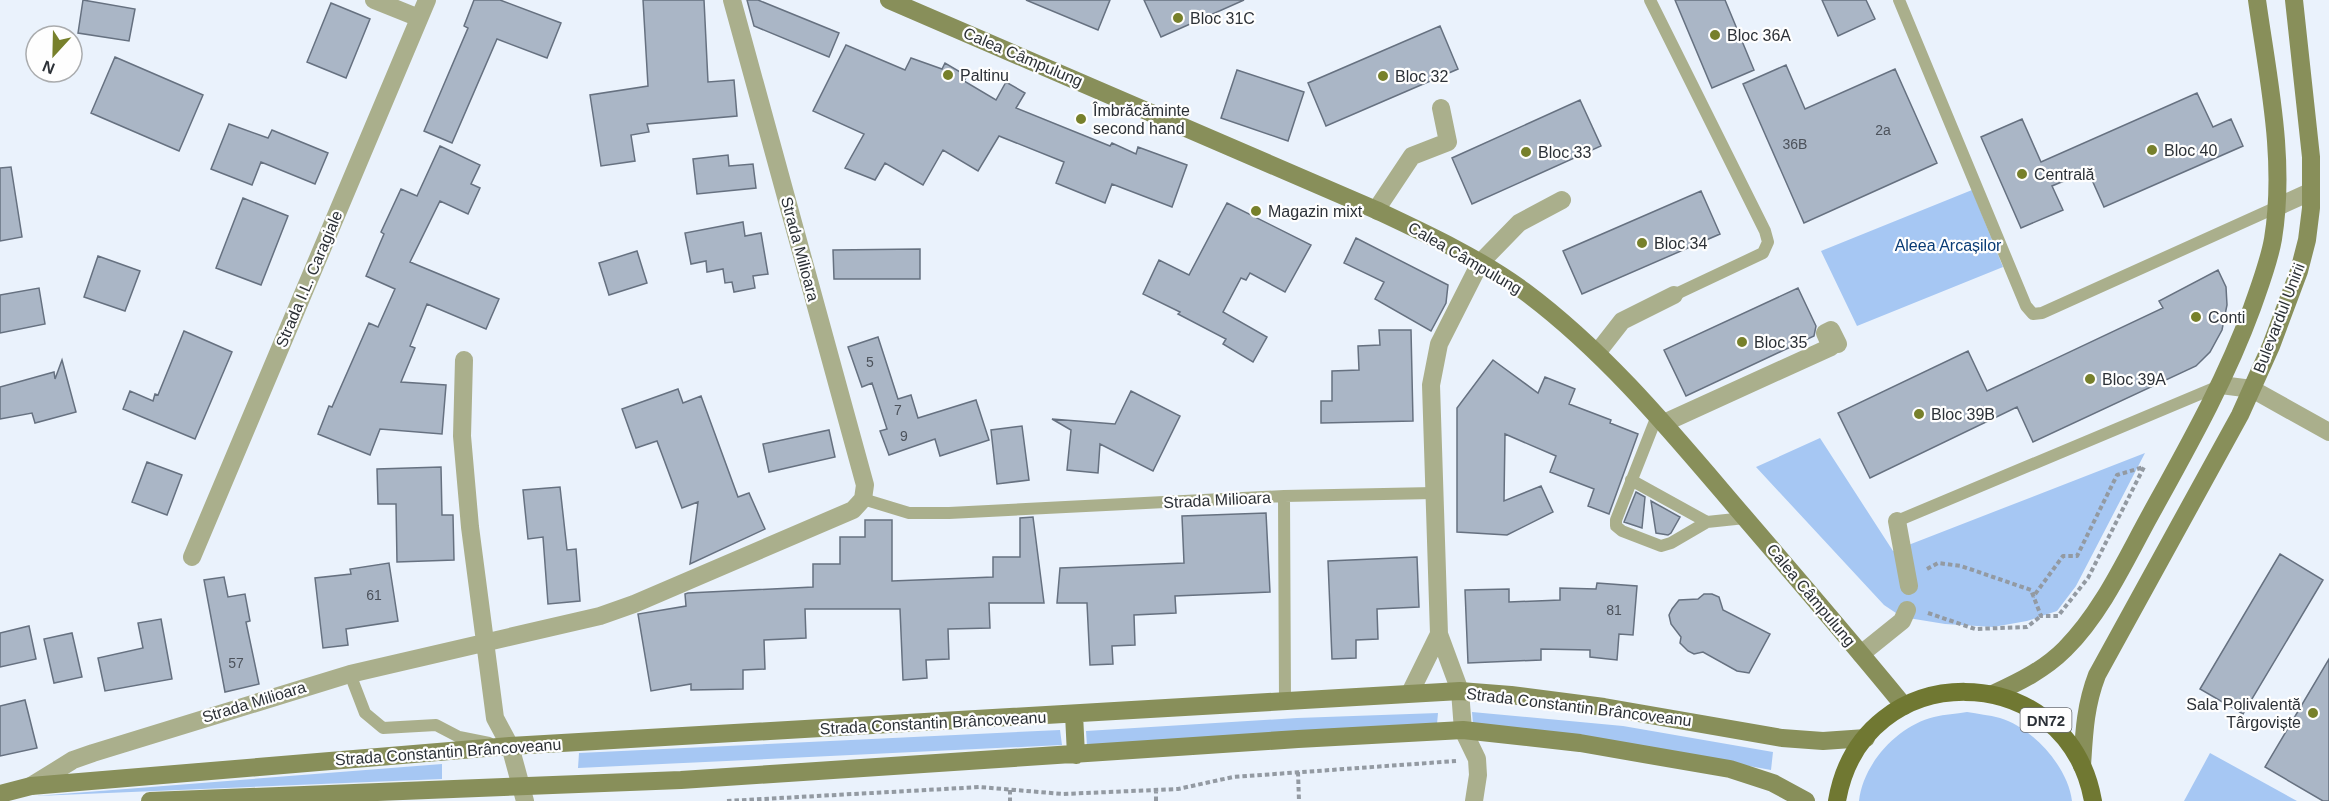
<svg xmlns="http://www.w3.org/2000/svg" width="2329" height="801" font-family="Helvetica,sans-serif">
<rect width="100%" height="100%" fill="#eaf2fc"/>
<path fill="#a6c7f3" d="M1972,190L2003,267L1857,326L1821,251Z
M1820,438L1893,551L2145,453L2076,586L2057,611L2027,621L1993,627L1945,624L1902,617L1884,605L1756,467Z
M1472,712L1623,726L1773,752L1771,770L1622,743L1473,724Z
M1967,712C1978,714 1989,715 2000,718C2033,728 2068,767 2072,801H1859C1863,764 1897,726 1934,717C1945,714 1956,714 1967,712Z
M1438,713L1437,724L1087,746L1086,731L1297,718Z
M1060,730L1062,745L578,768L579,753Z
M2210,753L2297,801H2184Z
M442,764V779L36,796Z"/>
<path fill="#aab6c6" stroke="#667180" stroke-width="1.5" d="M83,0L135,9L129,41L78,33Z
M474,0H500L561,23L547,58L497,39L452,143L424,131L468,28L464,26Z
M643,0H704L708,82L734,80L737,116L647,124L649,132L631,135L635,161L601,166L590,95L648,86Z
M747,0H758L839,33L829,57L754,26Z
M1026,0H1110L1098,30Z
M1144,0H1244L1161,37Z
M1675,0H1725L1754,70L1712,88Z
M1822,0H1866L1875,19L1838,36Z
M331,3L370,19L346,78L307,62Z
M1440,26L1458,69L1326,126L1308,83Z
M846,45L905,70L911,58L942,69L945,63L967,76L964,81L996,100L1006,82L1025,93L1016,108L1110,146L1112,143L1136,154L1138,147L1187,165L1172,207L1112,184L1105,203L1056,183L1064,162L999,136L978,171L943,150L923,185L885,163L875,180L845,168L864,134L813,111Z
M115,57L203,95L179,151L91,113Z
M1786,65L1805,109L1895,69L1937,163L1804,223L1743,84Z
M1237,70L1304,92L1288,141L1221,118Z
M2197,93L2213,127L2231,119L2243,146L2104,207L2088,171L2052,186L2063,210L2021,228L1981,137L2022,119L2041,162Z
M1580,100L1601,146L1472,204L1452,158Z
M229,124L268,138L272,130L328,153L315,184L261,162L252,185L211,169Z
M440,146L480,165L471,184L480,188L468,214L440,201L410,262L499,299L486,329L427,304L410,346L415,348L401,382L446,385L442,434L380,429L370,455L318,434L329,406L332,407L369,323L378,327L395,289L366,276L384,234L381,232L401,189L417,196Z
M728,155L729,166L753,164L756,188L697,194L693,159Z
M11,167L22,237L0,241V168Z
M1701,191L1720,234L1582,294L1563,251Z
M243,198L288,216L261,285L216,268Z
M1227,203L1311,245L1285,292L1250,273L1246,280L1241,278L1223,312L1267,337L1253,362L1223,344L1226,339L1178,314L1180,312L1143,294L1159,260L1189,275Z
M743,222L745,236L761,233L768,274L753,276L755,288L734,292L732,282L725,283L723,269L707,272L706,261L691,264L685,233Z
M1356,238L1448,285L1446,303L1431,331L1375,299L1384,282L1344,263Z
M920,249V279H834L833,250Z
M637,251L647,283L609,295L599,263Z
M98,256L140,271L125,311L84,297Z
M2218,270L2226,287L2227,305L2222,330L2210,352L2196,366L2033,442L2017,407L1870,478L1838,413L1968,351L1987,391L2163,308L2159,301Z
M39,288L45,324L0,333V295Z
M1798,288L1816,326L1814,336L1686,396L1664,350Z
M1379,330H1411L1413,421L1321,423V401H1332V371L1359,370L1358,346L1380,345Z
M184,331L232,352L195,439L123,409L130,391L153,401L155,394L158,395Z
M878,337L898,399L911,395L918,418L976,400L989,440L940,456L935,439L889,455L880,431L887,429L872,383L862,387L848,347Z
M62,360L76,412L35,423L32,413L0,419V387L54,372L55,379Z
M1493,360L1538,393L1545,377L1575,389L1569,404L1611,420L1610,423L1638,434L1609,514L1588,506L1594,489L1550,472L1556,456L1505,434L1504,501L1541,486L1553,512L1507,535L1457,532V408Z
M678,389L683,403L701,396L738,497L749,493L765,529L690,564L698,502L682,508L657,441L636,448L622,409Z
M1131,391L1180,416L1153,471L1100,444L1098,473L1067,470L1071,430L1052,419L1115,424Z
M1022,426L1029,480L997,484L991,430Z
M829,430L835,457L769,472L763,444Z
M147,462L182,475L167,515L132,502Z
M441,467L442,515H453L454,560L397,562L396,504H378L377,469Z
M560,487L567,550L576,549L580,601L548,604L543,537L528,539L523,490Z
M1636,492L1645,497L1642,528L1624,522Z
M1651,501L1680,517L1671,533L1668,535L1656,533Z
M1266,513L1270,592L1175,596L1176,613L1134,615L1135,645L1112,646L1113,664L1090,665L1087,603H1057L1060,568L1184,563L1182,516Z
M1033,517L1044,603H989L990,628L948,629L949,659L926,660L927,678L903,680L900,609H805L806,638L764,640L765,669L743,670V689L691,690V684L651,691L638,614L686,606L685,594L688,593L813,587V564H840V537H865V520H892V581L993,577V557H1020V518Z
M2280,554L2323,580L2243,714L2200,689Z
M1417,557L1419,607L1377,609L1378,639L1356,640V658L1332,659L1328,561Z
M389,563L398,621L346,629L348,645L323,648L315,578L351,574L350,569Z
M224,577L228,597L245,594L250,621L246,622L259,684L225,692L204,580Z
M1597,583L1637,586L1633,635L1619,634L1617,660L1590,657V650L1541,649V660L1468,663L1465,590L1509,589V602L1560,600V588L1596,589Z
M1704,594H1712L1719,597L1723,610L1770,634L1749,673L1737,671L1703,652L1694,654L1688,651L1680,643L1681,637L1671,624L1669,615L1672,609L1679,600L1698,599Z
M161,619L172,679L105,691L98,658L143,648L138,623Z
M29,626L36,659L0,667V633Z
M72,633L82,677L54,683L44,639Z
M2329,659V801H2323L2265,767Z
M25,700L37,748L0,756V706Z"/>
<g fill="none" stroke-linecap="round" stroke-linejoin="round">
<path stroke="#939aa2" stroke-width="4" stroke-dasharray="4.5 3" stroke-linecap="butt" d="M1927,569L1938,563L1961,566L2031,590L2041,616H2058L2088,578L2144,467L2117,475L2077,556H2063L2033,597
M1928,613L1975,629L2027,627L2041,616
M1298,772L1299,801
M1156,789V801
M1010,790V801
M727,801L980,787L1063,794L1178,789L1233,777L1456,761"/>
<path stroke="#aaaf8c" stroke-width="12" d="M1650,0L1765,231L1768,242L1763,253L1674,295
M1899,0L2026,306L2033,314L2042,313L2277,207
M1657,416L1616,520V526L1622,531L1661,546L1671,543L1707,522L1745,518
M1631,480L1707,522
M1284,496L1285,701
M863,499L909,513H949L1284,496L1434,493
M1897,521L2219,386
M350,674L365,713L383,728L436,725L459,737L489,743"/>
<path stroke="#aaaf8c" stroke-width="18" d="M374,0L419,18
M2277,207L2310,192
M1376,210L1412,156L1448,142L1441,108
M1597,353L1622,321L1674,295
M464,360L462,436L470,527L495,718L510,746L525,801
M2221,385L2252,389L2329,432
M1664,423L1831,347L1825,333L1831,330L1838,344
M1897,521L1909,586
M192,557L427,0
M1861,654L1902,621L1907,610
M1410,693L1439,634
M31,786L73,760L93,753L350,674L600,616L634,604L853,510L863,499L865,485L732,0
M1474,801L1478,775L1477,759L1463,730L1460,691L1439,634L1431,385L1439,344L1480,263L1519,223L1562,200"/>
<path stroke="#888f5a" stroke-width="18" d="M889,0L1376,210C1427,234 1479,258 1524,291C1602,349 1665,424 1728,498C1787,567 1847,636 1904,706
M1993,694C2019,682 2044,670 2065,649C2101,613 2124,563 2148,519C2186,450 2225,382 2252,308C2260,285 2269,262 2273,239C2286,159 2268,79 2257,0
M1074,714L1076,755
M2082,766C2084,734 2085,706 2097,675L2240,415L2271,346L2299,271L2307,240L2311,208V157L2294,0
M0,794L31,786L510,746L1460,691L1511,695L1604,707L1782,738L1823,741L1866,738
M150,801L681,780L1298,739L1463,730L1580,743L1730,769L1773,783L1806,801"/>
<path stroke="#707832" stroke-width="18" d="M1837,801C1862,655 2067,656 2093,801"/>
</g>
<g fill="#77802b" stroke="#fefefe" stroke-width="2">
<circle cx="1178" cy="18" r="6"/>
<circle cx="1715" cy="35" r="6"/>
<circle cx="948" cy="75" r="6"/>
<circle cx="1383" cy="76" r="6"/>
<circle cx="1081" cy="119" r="6"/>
<circle cx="2152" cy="150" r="6"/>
<circle cx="1526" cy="152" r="6"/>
<circle cx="2022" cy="174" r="6"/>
<circle cx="1256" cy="211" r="6"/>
<circle cx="1642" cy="243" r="6"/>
<circle cx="2196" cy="317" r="6"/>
<circle cx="1742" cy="342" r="6"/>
<circle cx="2090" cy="379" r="6"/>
<circle cx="1919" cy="414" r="6"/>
<circle cx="2313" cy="713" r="6"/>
</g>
<g text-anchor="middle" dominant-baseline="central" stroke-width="4.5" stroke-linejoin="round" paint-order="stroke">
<g font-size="14" fill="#4c525b">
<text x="1883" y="130">2a</text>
<text x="1795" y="144">36B</text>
<text x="870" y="362">5</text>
<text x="898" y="410">7</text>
<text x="904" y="436">9</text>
<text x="374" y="595">61</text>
<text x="1614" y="610">81</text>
<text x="236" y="663">57</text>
</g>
<rect fill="#fefefe" stroke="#6b6e73" stroke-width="1.5" x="2020.5" y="708" width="51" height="24" rx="4.5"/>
<g font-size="15" font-weight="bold" fill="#2c3137">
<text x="2046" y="720">DN72</text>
</g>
<g font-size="16" fill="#2c3137" stroke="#fefefe" text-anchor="start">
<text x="1190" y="18">Bloc 31C</text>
<text x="1727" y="35">Bloc 36A</text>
<text x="960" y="75">Paltinu</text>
<text x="1395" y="76">Bloc 32</text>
<text x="1093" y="110">Îmbrăcăminte<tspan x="1093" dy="18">second hand</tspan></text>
<text x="2164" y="150">Bloc 40</text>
<text x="1538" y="152">Bloc 33</text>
<text x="2034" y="174">Centrală</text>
<text x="1268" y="211">Magazin mixt</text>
<text x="1654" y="243">Bloc 34</text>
<text x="2208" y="317">Conti</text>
<text x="1754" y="342">Bloc 35</text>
<text x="2102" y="379">Bloc 39A</text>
<text x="1931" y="414">Bloc 39B</text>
<text x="2301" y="704" text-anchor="end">Sala Polivalentă<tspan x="2301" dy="18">Târgoviște</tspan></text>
</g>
<g font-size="16" fill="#2c3137" stroke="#fefefe">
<text transform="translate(1023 57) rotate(23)">Calea Câmpulung</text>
<text transform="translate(800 249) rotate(75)">Strada Milioara</text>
<text transform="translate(1465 258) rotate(30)">Calea Câmpulung</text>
<text transform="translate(309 279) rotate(-67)">Strada I.L. Caragiale</text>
<text transform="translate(2279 318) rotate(-69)">Bulevardul Unirii</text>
<text transform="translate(1217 500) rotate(-3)">Strada Milioara</text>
<text transform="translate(1811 595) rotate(50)">Calea Câmpulung</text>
<text transform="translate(254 702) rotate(-17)">Strada Milioara</text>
<text transform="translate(1579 707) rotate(7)">Strada Constantin Brâncoveanu</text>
<text transform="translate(933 723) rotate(-3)">Strada Constantin Brâncoveanu</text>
<text transform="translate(448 752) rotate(-4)">Strada Constantin Brâncoveanu</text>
</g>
<g font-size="16" fill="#083b75" stroke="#fefefe">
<text x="1948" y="245">Aleea Arcașilor</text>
</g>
</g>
<g transform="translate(54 54) rotate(202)"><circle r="28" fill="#fefefe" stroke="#aaacae" stroke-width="1.5"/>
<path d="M0-4.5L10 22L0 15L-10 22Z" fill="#77802b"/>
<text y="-9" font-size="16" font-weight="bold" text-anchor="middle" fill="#2c3137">N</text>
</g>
</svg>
